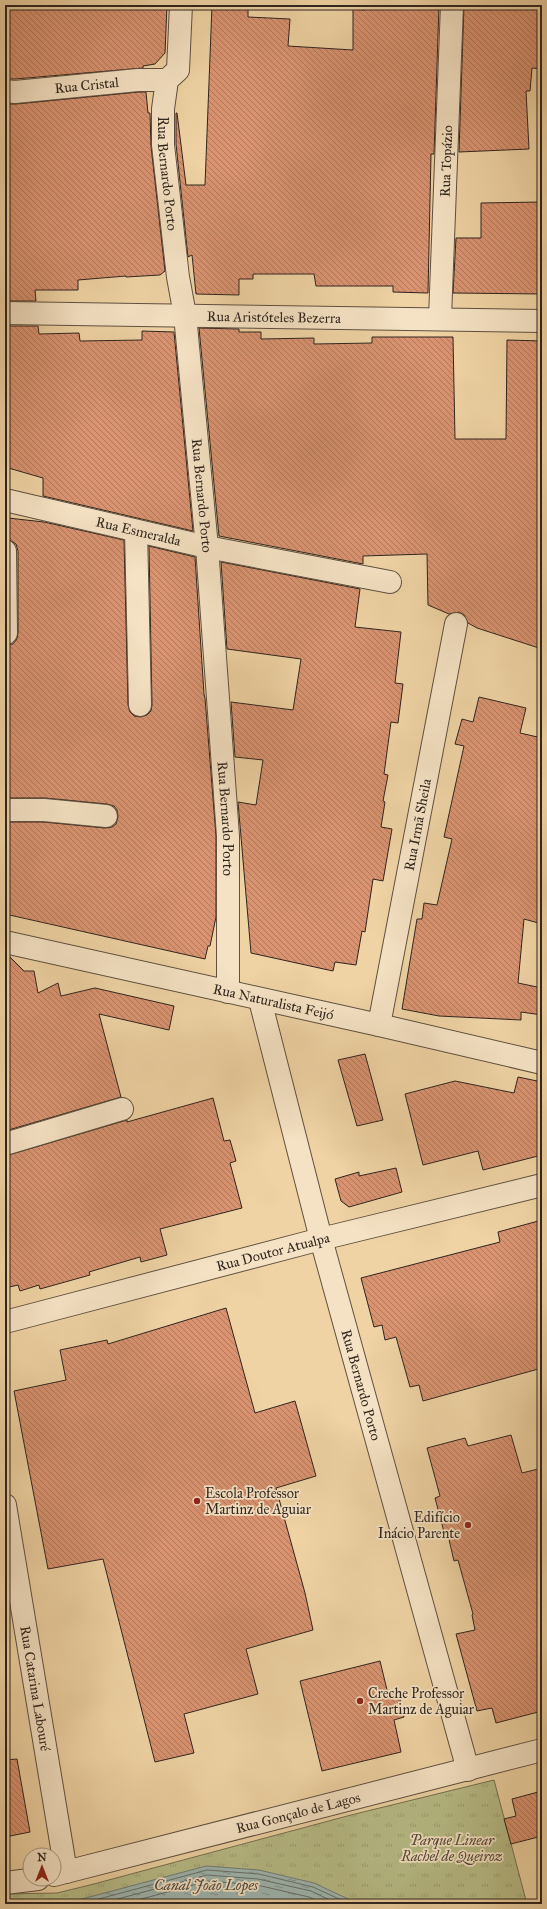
<svg xmlns="http://www.w3.org/2000/svg" width="547" height="1909" font-family="'IM FELL Great Primer',serif">
<defs>
<pattern id="park-tufts" width="24" height="20" patternUnits="userSpaceOnUse"><rect width="24" height="20" fill="#b7bc87"/><path d="M3 7l-1-3M5 7V3M7 7l1-3M15 17l-1-3M17 17v-4M19 17l1-3" fill="none" stroke="#9ea174"/></pattern>
<pattern id="water-ripples" width="26" height="14" patternUnits="userSpaceOnUse"><rect width="26" height="14" fill="#9db6b1"/><path d="M2 4q2-2 4 0t4 0M15 11q2-2 4 0t4 0" fill="none" stroke="#80948f"/></pattern>
<pattern id="building-back-hatch" width="6" height="6" patternUnits="userSpaceOnUse"><rect width="6" height="6" fill="#d99371"/><path d="M-1 5l2 2M0 0l6 6M5-1l2 2" fill="none" stroke="#b0785c"/></pattern>
</defs>
<rect width="100%" height="100%" fill="#efd3a4"/>
<filter id="stains"><feTurbulence type="fractalNoise" baseFrequency=".005" numOctaves="4"/><feColorMatrix values="0 0 0 0 .2 0 0 0 0 .09 0 0 0 0 .02 0 0 0 .5 -.17"/></filter>
<radialGradient id="worn" r=".72"><stop offset=".6" stop-color="#630" stop-opacity="0"/><stop offset="1" stop-color="#630" stop-opacity=".3"/></radialGradient>
<path fill="url(#park-tufts)" stroke="#737052" d="M494,1780L527,1904H5V1894L57,1893L90,1885L351,1815Z"/>
<path fill="url(#water-ripples)" stroke="#717c76" d="M206,1866L259,1870L314,1883L359,1904H53L67,1903Z"/>
<g fill="none" stroke-linecap="round" stroke-linejoin="round">
<path stroke="#666e68" stroke-width="1" d="M80,1904L207,1870L259,1874L313,1887L350,1904
M99,1904L207,1875L258,1879L311,1891L338,1904
M123,1904L208,1881L257,1885L309,1897L324,1904"/>
</g>
<path fill="url(#building-back-hatch)" stroke="#2f251e" d="M5,5H167L165,53L155,64L143,66V68L15,79H5Z
M212,5H248V17L290,19L288,46L353,50V9L365,10L366,5H439L434,154H431L428,293L393,292V286H316L314,274H253V279H239V295L196,294L192,255L188,257L176,144V113H177L186,185H205Z
M464,5H542V69L532,68L530,91H526L529,149L459,152Z
M139,92H146L148,113H150L151,146L165,271L160,275L126,277V276L78,280V290H35L36,301H5V104H16Z
M542,202V294L453,293L456,238H481V203Z
M5,326H38L39,334L79,333L80,341L142,340V331L174,332L193,531L43,496V478L5,467Z
M199,328L239,329V332H261V339L314,338V344L372,343V337H453L455,439H506L507,340L542,341V649L477,628L468,623L464,615L459,612L449,614L428,605L427,554L363,556V564L219,536Z
M8,518L44,522L124,540L128,705L130,712L134,716L140,717L147,715L151,711L152,705L149,546L195,557L204,694L205,698L216,836V917L210,946H208L205,959L5,914V822H43L105,828L112,827L116,824L118,817L117,810L114,806L107,804L45,798H5V645L13,644L17,639L18,633V551L16,544L8,539Z
M221,562L360,589L355,627L401,632L395,683L403,684L398,723L391,722L384,774L388,775L383,801L385,802L381,827L392,829L383,881L373,879L365,932L362,931L356,965L335,962L333,971L251,953L238,802L256,805L263,760L235,757L231,702L293,710L301,659L227,649Z
M479,697L526,708L520,733L542,738V924L524,919L518,983L542,988V1015L521,1012V1020L439,1016L402,1009L417,919H422L424,903L437,905L452,839L444,837L464,746L455,744L462,719L473,722Z
M5,955H8L24,971H34L38,993L58,983L61,996L95,988L174,1006L169,1030L99,1014L121,1097L5,1131Z
M365,1054L383,1120L357,1126L338,1060Z
M518,1077L542,1082V1155L483,1170L478,1151L423,1165L405,1094L455,1081L514,1093Z
M213,1098L224,1141L230,1140L236,1161L230,1163L242,1208L160,1229L167,1255L141,1262L140,1257L89,1272L90,1275L40,1289L39,1285L20,1291L18,1285L5,1288V1156L127,1120V1122Z
M396,1168L402,1192L349,1207L341,1201L335,1179L359,1172V1176Z
M542,1220V1368L423,1401L419,1385L410,1387L396,1337L385,1340L382,1325L374,1327L361,1278L500,1242L498,1232Z
M226,1308L255,1413L295,1401L316,1476L276,1488L305,1593L313,1630L246,1649L258,1694L184,1714L194,1753L155,1762L103,1559L48,1569L14,1391L66,1380L60,1350L107,1340L108,1344Z
M511,1435L522,1473L542,1468V1711L496,1723L492,1708L477,1711L456,1634L475,1630L472,1615L473,1614L458,1560L454,1561L447,1531L444,1532L435,1498L440,1496L427,1448L465,1438L468,1446Z
M380,1661L388,1694L398,1691L404,1717L394,1720L401,1752L322,1771L300,1681Z
M17,1759L30,1832L5,1837V1760Z
M542,1791V1836L511,1844L504,1819L516,1816L512,1799Z"/>
<g fill="none" stroke-linecap="round" stroke-linejoin="round">
<defs>
<g id="minor">
<path id="s1" d="M181,5L178,70L167,80L163,109V145L178,277L185,315L207,547L228,836V992"/>
<path id="s2" d="M5,91L15,92L138,80H167"/>
<path id="s3" d="M5,313L542,321"/>
<path id="s4" d="M440,318L452,5"/>
<path id="s5" d="M5,500L207,547L390,582"/>
<path d="M136,531L140,705"/>
<path d="M5,551L6,633"/>
<path d="M5,810H44L106,816"/>
<path id="s6" d="M5,942L379,1025L542,1063"/>
<path id="s7" d="M260,1000L321,1239L468,1770"/>
<path id="s8" d="M379,1025L456,624"/>
<path d="M5,1144L122,1109"/>
<path id="s9" d="M5,1322L321,1239L542,1185"/>
<path id="s10" d="M5,1505L66,1872"/>
<path id="s11" d="M54,1875L542,1750"/>
<path d="M5,1883L38,1879"/>
</g>
</defs>
<use href="#minor" stroke="#5f5040" stroke-width="24"/>
<use href="#minor" stroke="#f5e2c4" stroke-width="22"/>
</g>
<g fill="#8f2418" stroke="#f5e2c4" stroke-width="1.5">
<circle cx="197" cy="1501" r="4"/>
<circle cx="468" cy="1525" r="4"/>
<circle cx="360" cy="1701" r="4"/>
</g>
<g text-anchor="middle" dominant-baseline="central" stroke-width="3.5" stroke-linejoin="round" paint-order="stroke">
<g font-size="14" fill="#2f251e" stroke="#f5e2c4">
<text stroke="none"><textPath href="#s2" startOffset="82">Rua Cristal</textPath></text>
<text stroke="none"><textPath href="#s4" startOffset="157">Rua Topázio</textPath></text>
<text stroke="none"><textPath href="#s1" startOffset="174">Rua Bernardo Porto</textPath></text>
<text stroke="none"><textPath href="#s3" startOffset="269">Rua Aristóteles Bezerra</textPath></text>
<text stroke="none"><textPath href="#s1" startOffset="498">Rua Bernardo Porto</textPath></text>
<text stroke="none"><textPath href="#s5" startOffset="137">Rua Esmeralda</textPath></text>
<text stroke="none"><textPath href="#s1" startOffset="822">Rua Bernardo Porto</textPath></text>
<text stroke="none"><textPath href="#s8" startOffset="204">Rua Irmã Sheila</textPath></text>
<text stroke="none"><textPath href="#s6" startOffset="275">Rua Naturalista Feijó</textPath></text>
<text stroke="none"><textPath href="#s9" startOffset="277">Rua Doutor Atualpa</textPath></text>
<text stroke="none"><textPath href="#s7" startOffset="398">Rua Bernardo Porto</textPath></text>
<text stroke="none"><textPath href="#s10" startOffset="186">Rua Catarina Labouré</textPath></text>
<text stroke="none"><textPath href="#s11" startOffset="252">Rua Gonçalo de Lagos</textPath></text>
</g>
<g font-size="14" fill="#2f251e" stroke="#f5e2c4" text-anchor="start">
<text x="205" y="1493">Escola Professor<tspan x="205" dy="16">Martinz de Aguiar</tspan></text>
<text x="460" y="1517" text-anchor="end">Edifício<tspan x="460" dy="16">Inácio Parente</tspan></text>
<text x="368" y="1693">Creche Professor<tspan x="368" dy="16">Martinz de Aguiar</tspan></text>
</g>
<g font-size="14" font-style="italic" fill="#514b38" stroke="#f5e2c4">
<text x="452" y="1840">Parque Linear<tspan x="452" dy="16">Rachel de Queiroz</tspan></text>
</g>
<g font-size="15" font-style="italic" fill="#4a4943" stroke="#f5e2c4">
<text x="206" y="1885">Canal João Lopes</text>
</g>
</g>
<rect width="547" height="1909" fill="none" stroke="#efd3a4" stroke-width="20"/>
<rect x="6" y="6" width="535" height="1897" fill="none" stroke="#2f251e" stroke-width="2"/>
<rect x="10" y="10" width="527" height="1889" fill="none" stroke="#2f251e"/>
<g transform="translate(42 1867)"><circle r="19" fill="#f5e2c4" stroke="#a69682"/>
<path d="M0-3L7 15L0 10L-7 15Z" fill="#8f2418"/>
<text y="-6" font-size="11" font-weight="bold" text-anchor="middle" fill="#2f251e">N</text>
</g>
<rect width="100%" height="100%" filter="url(#stains)"/>
<rect width="100%" height="100%" fill="url(#worn)"/>
</svg>
